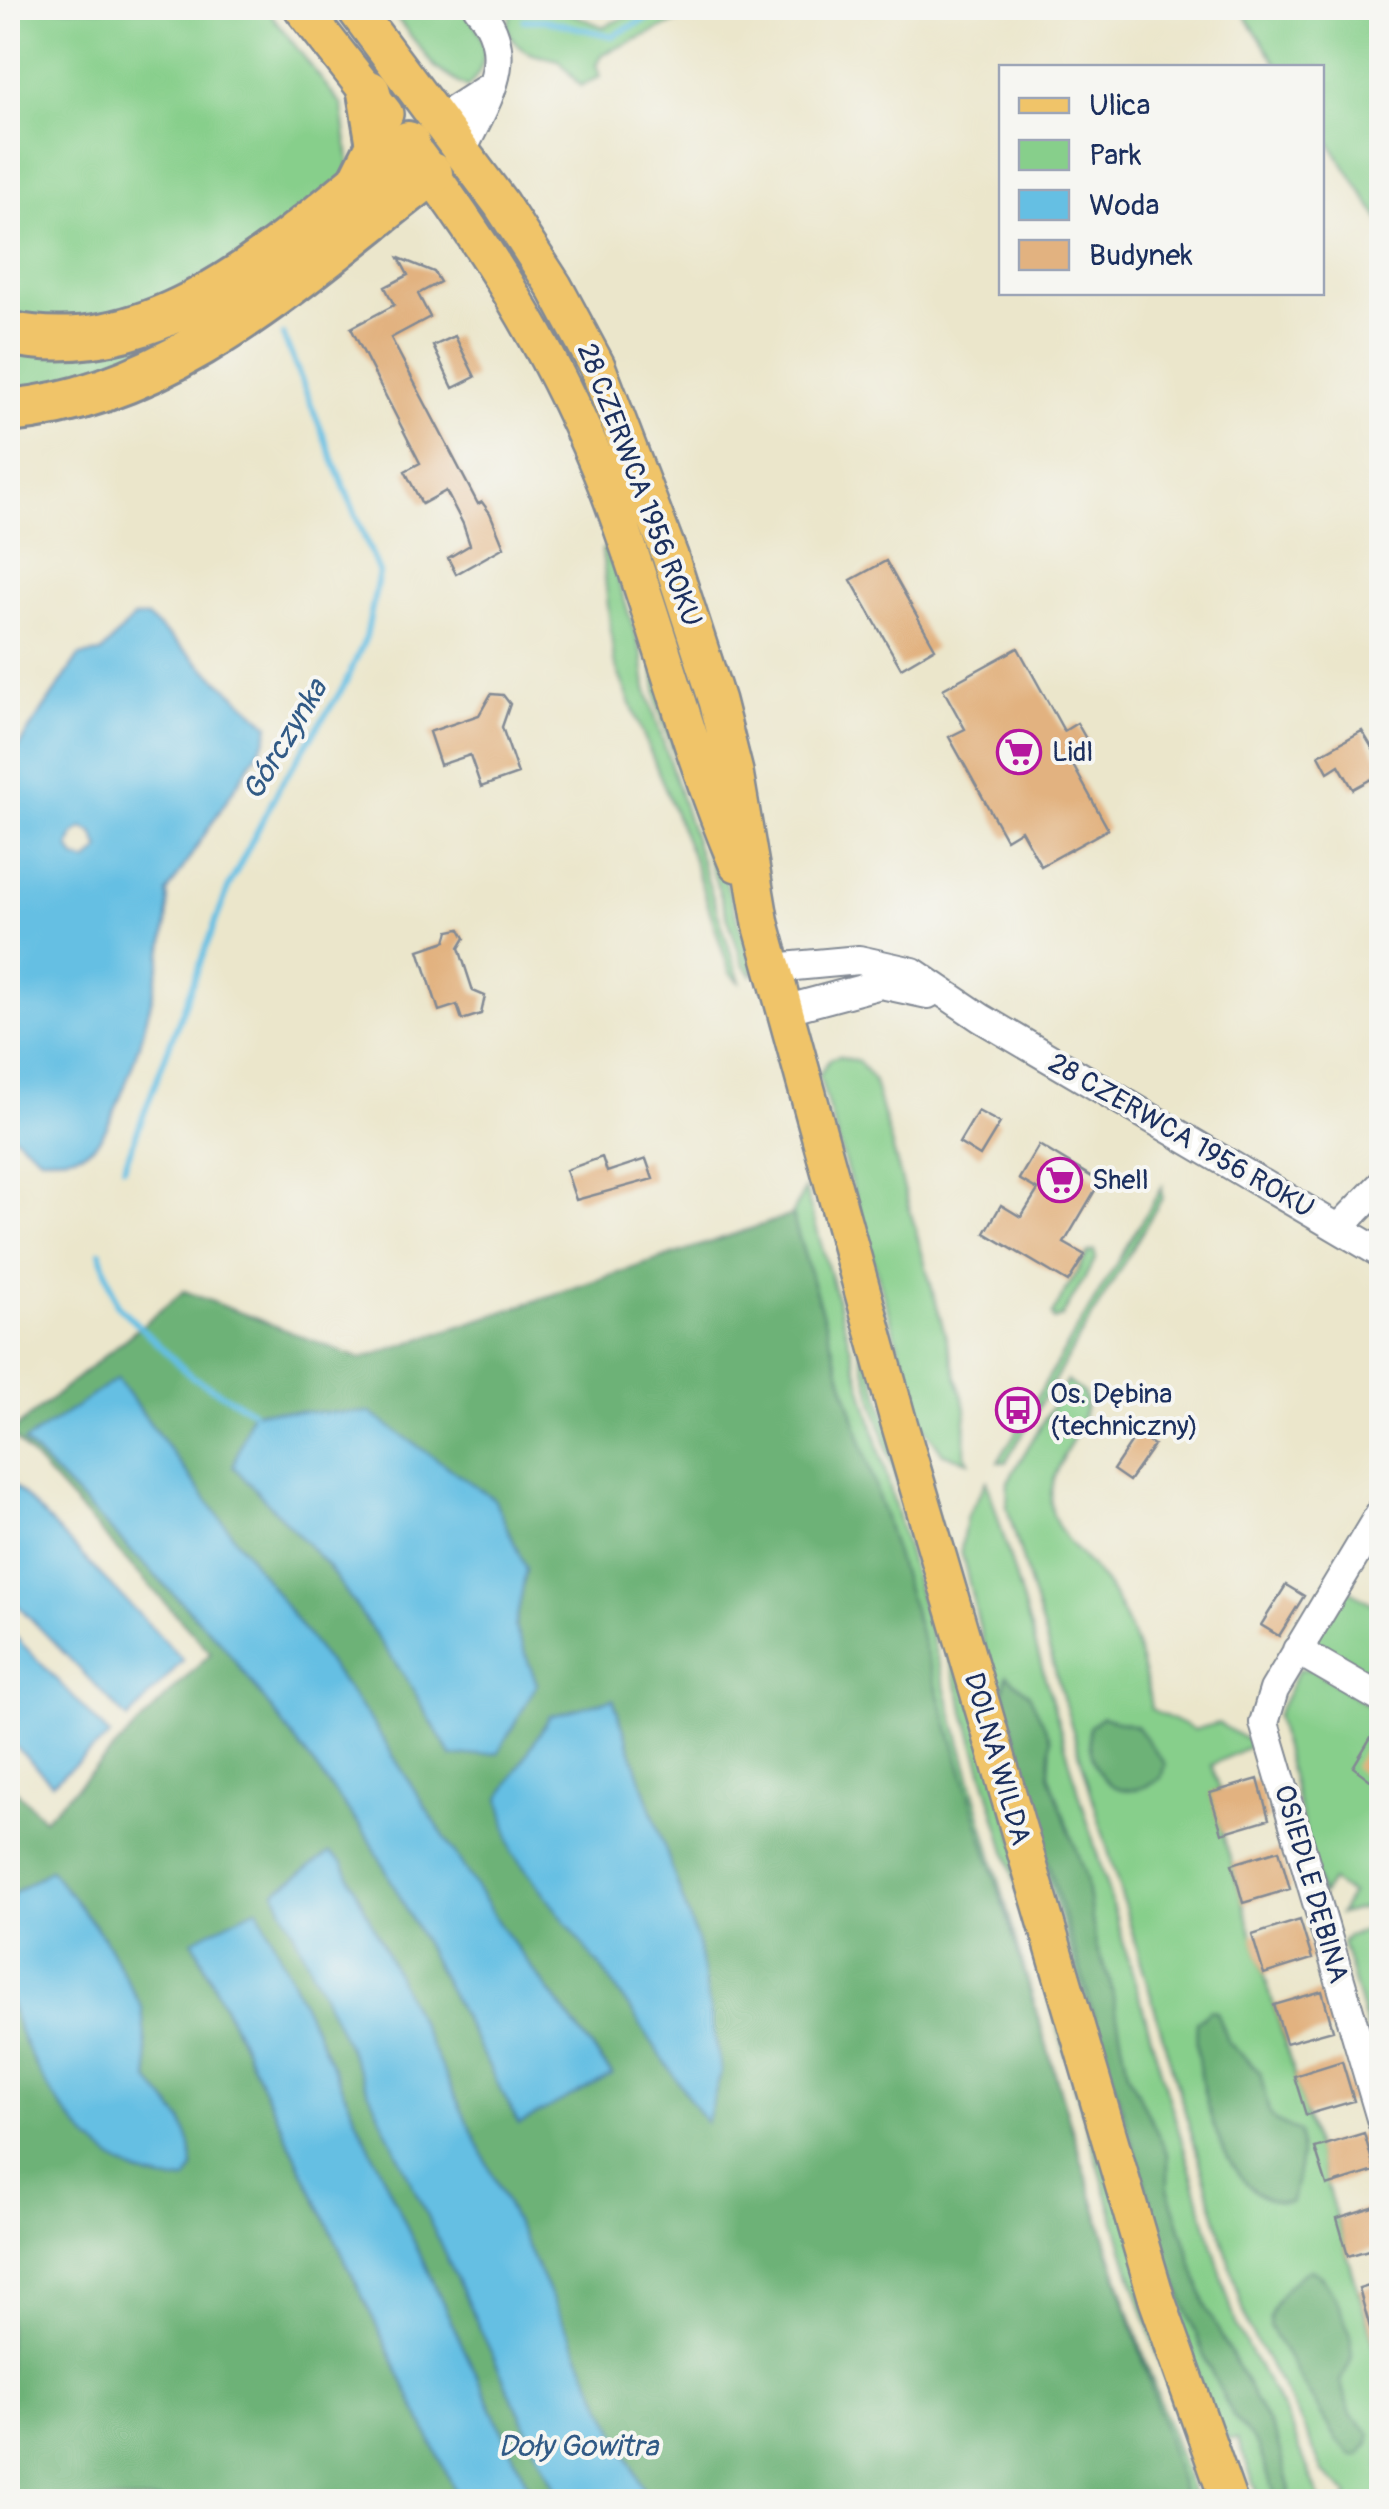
<svg xmlns="http://www.w3.org/2000/svg" width="1389" height="2509" font-family="Pangolin,sans-serif">
<rect width="100%" height="100%" fill="#f6f6f2"/>
<filter id="ink" filterUnits="userSpaceOnUse"><feTurbulence type="fractalNoise" baseFrequency=".01" numOctaves="2"/><feDisplacementMap in="SourceGraphic" scale="20" xChannelSelector="R" yChannelSelector="G"/><feConvolveMatrix kernelMatrix="1 2 1 2 8 2 1 2 1" color-interpolation-filters="sRGB"/></filter>
<filter id="wash" filterUnits="userSpaceOnUse"><feTurbulence type="fractalNoise" baseFrequency=".0048" numOctaves="4" result="noise"/><feDisplacementMap in="SourceGraphic" scale="40" xChannelSelector="R" yChannelSelector="G"/><feGaussianBlur stdDeviation="2.25" result="paint"/><feColorMatrix in="noise" values="0 0 0 0 0 0 0 0 0 0 0 0 0 0 0 0 0 1.4 0 .05"/><feComposite in="paint" operator="in"/></filter>
<g filter="url(#wash)">
<rect width="100%" height="100%" fill="#ebe6cb"/>
<path fill="#87cf8b" stroke="#517f74" stroke-width="2.5" d="M8,8H266L342,106L351,176L257,247L121,319H8Z
M389,8H461C488,33 493,61 467,88L436,68Z
M513,8L560,9L603,27L645,8H707L603,54L596,64L600,77L580,86L559,60C534,55 516,54 507,27Z
M1240,8H1381V222L1322,131V68L1279,67Z
M245,280L153,356L8,401V342Z
M607,547L642,654L646,688L740,982L730,973L691,853L614,662L602,550Z
M652,655L754,970L752,975L743,964L658,705Z
M838,1056L859,1062L873,1079L966,1409L965,1454L969,1461L943,1454L920,1420L819,1075L830,1059Z
M1162,1187V1198L1006,1462H998Z
M805,1189C934,1626 1039,2073 1195,2501H1186L1169,2449L792,1215Z
M1094,1251L1096,1258L1062,1317L1054,1320L1052,1315L1088,1253Z
M848,1292L1217,2501H1208L1130,2272L873,1400L845,1293Z
M1067,1381L1083,1393L1086,1403C1081,1438 1048,1468 1051,1505C1054,1536 1090,1561 1107,1586C1130,1622 1146,1667 1151,1709L1194,1730L1218,1723L1254,1744L1212,1765L1220,1790L1211,1794L1381,2368V2501H1345L1348,2494L1323,2472L1297,2413L1249,2329L1007,1507L1008,1481Z
M987,1481L1237,2328L1287,2418L1321,2501H1261L1237,2439L1228,2440L1204,2399L1006,1737L961,1550L966,1518Z
M1344,1587L1381,1609V1691L1316,1652L1314,1638Z
M1299,1669H1312L1381,1713V1904L1339,1914L1351,1894L1331,1881L1321,1896L1276,1716Z
M1381,1926V2077L1342,1942L1347,1936Z"/>
<path fill="#6db277" stroke="#44706a" stroke-width="2.5" fill-rule="evenodd" d="M792,1215L1186,2501H649L343,1863L330,1853L276,1892L561,2501H535L258,1908L193,1941L460,2501H8V1991L34,2065L193,2167L182,2120L149,2080L142,2008L102,1935L50,1870L13,1894L8,1906V1782L44,1819L211,1653L10,1433L184,1291L361,1359ZM118,1380L373,1724L501,1927L612,2074L519,2124L369,1838L220,1641L25,1443ZM233,1466L526,1569L515,1628L537,1684L452,1757L406,1678L328,1566ZM613,1699L697,1941L721,2072L706,2122L614,1985Z
M1007,1675L1029,1694L1051,1739L1049,1774L1086,1878L1096,1946L1110,1980L1128,2072L1168,2155V2188L1207,2309L1277,2441L1290,2490L1284,2499L1276,2497L1258,2447L1233,2416L1207,2363L1166,2255L1046,1856L1003,1691Z
M1102,1717L1136,1726L1165,1764L1161,1778C1115,1810 1087,1772 1089,1727Z
M1210,2010L1217,2012L1229,2043L1260,2072L1269,2112L1277,2122L1299,2132L1301,2157L1292,2202C1223,2210 1192,2072 1197,2022Z
M1310,2269C1331,2278 1353,2330 1352,2353C1352,2363 1344,2372 1340,2382L1351,2414L1370,2434L1369,2443L1359,2455H1351L1335,2438L1269,2326C1269,2303 1291,2280 1310,2269Z"/>
<path fill="#65bfe3" stroke="#4077a0" stroke-width="2.5" fill-rule="evenodd" d="M147,617L269,725L266,739L167,893C176,931 123,1124 92,1147C78,1158 57,1157 40,1157L8,1131V762L79,656L101,653L133,618ZM83,828L93,833L100,849L87,862L75,858L69,847L74,834Z
M117,1379L373,1724L501,1927L612,2075L519,2124L369,1838L220,1641L24,1442Z
M252,1411L370,1413L494,1499L526,1569L515,1628L537,1684L498,1753L452,1757L406,1678L328,1566L233,1466Z
M8,1479L183,1660L128,1719L8,1595Z
M8,1629L110,1736L52,1783L8,1738Z
M613,1699L697,1941L721,2072L706,2123L614,1985L512,1852L500,1798L550,1716Z
M330,1853L343,1863L649,2501H561L275,1892Z
M50,1870L102,1935L142,2008L149,2080L182,2120L191,2146L193,2167L187,2180C100,2193 22,2065 8,1992C3,1965 7,1933 8,1906L13,1894Z
M258,1908L535,2501H460L193,1940Z"/>
<g fill="none" stroke-linecap="round" stroke-linejoin="round">
<path stroke="#65bfe3" stroke-width="6" d="M524,20H545L612,36L669,8
M124,1167L229,886L280,786L344,686L366,637L379,573L283,335
M100,1252L117,1305L191,1376L252,1411"/>
</g>
<g id="blocks">
<path fill="#e2b280" d="M399,258L434,272L440,282L418,294L430,317L391,338L478,504L482,502L490,513L504,547L456,574L448,558L470,545L463,524L446,491L422,504L405,471L420,463L351,328L394,305L385,287L408,275Z
M455,336L475,377L453,388L433,346Z
M886,561L935,648L901,668L851,580Z
M1018,648L1064,731L1077,723L1090,746L1069,758L1108,829L1041,866L1021,830L1006,839L949,737L965,729L943,689Z
M491,694L503,695L510,704L502,727L518,774L481,787L470,755L440,765L429,732L479,715Z
M1362,731L1382,764V773L1353,789L1339,765L1328,772L1319,755Z
M460,929L465,938L459,948L473,991L485,996L481,1014L462,1020L457,1005L439,1011L419,950L446,941L449,931Z
M978,1111L1000,1123L980,1156L959,1143Z
M1039,1145L1100,1182L1064,1243L1085,1255L1068,1282L985,1233L1001,1205L1021,1217L1038,1190L1019,1179Z
M602,1157L607,1172L646,1159L653,1179L576,1200L566,1170Z
M1137,1434L1154,1445L1129,1481L1113,1470Z
M1286,1585L1304,1596L1279,1636L1261,1625Z
M1371,1737L1382,1744V1789L1353,1767Z
M1258,1779L1269,1819L1222,1833L1210,1793Z
M1279,1850L1290,1889L1243,1903L1232,1864Z
M1300,1920L1312,1959L1264,1974L1252,1935Z
M1322,1991L1333,2030L1286,2043L1274,2005Z
M1342,2061L1354,2101L1306,2115L1294,2076Z
M1364,2133L1375,2171L1327,2186L1315,2148Z
M1382,2204V2246L1348,2256L1337,2218Z
M1382,2282V2351L1377,2352L1359,2289Z"/>
</g>
</g>
<g filter="url(#ink)">
<use href="#blocks" fill-opacity="0" stroke="#838a94" stroke-width="2.5"/>
<g fill="none" stroke-linecap="round" stroke-linejoin="round">
<defs>
<path id="minor" d="M438,120L491,86
M462,151C485,102 520,56 478,8
M773,968L859,960L913,972L981,1018L1382,1254
M784,1010L881,984L928,994
M1339,1228L1382,1184
M1382,1510L1274,1690L1264,1723L1382,2122
M1297,1650L1382,1699"/>
<path id="major" d="M302,8L385,114
M354,8L501,204L554,286L597,366L670,556L717,701L735,772L761,924L897,1416L1157,2300L1229,2502
M417,155C496,260 560,367 608,490C655,613 685,742 737,864"/>
<path id="highway" d="M361,179L378,145L369,92
M8,333C167,368 294,232 408,143
M8,411C175,397 304,271 431,174"/>
</defs>
<use href="#minor" stroke="#838a94" stroke-width="32"/>
<use href="#major" stroke="#838a94" stroke-width="40"/>
<use href="#highway" stroke="#838a94" stroke-width="48"/>
<use href="#minor" stroke="#fff" stroke-width="28"/>
<use href="#major" stroke="#f0c469" stroke-width="35"/>
<use href="#highway" stroke="#f0c469" stroke-width="42"/>
</g>
</g>
<defs>
<symbol id="supermarket-ring" viewBox="-11 -11 22 22"><circle r="9.5" fill="#f6f6f2" stroke="#b5179e" stroke-width="1.5"/><path d="M-6-5.5h2.5l.6 2H6L4.5 2H-2.5L-4.4-4H-6ZM-1.5 3.2a1.3 1.3 0 1 0 .1 0ZM3 3.2a1.3 1.3 0 1 0 .1 0Z" fill="#b5179e"/></symbol>
<symbol id="bus-ring" viewBox="-11 -11 22 22"><circle r="9.5" fill="#f6f6f2" stroke="#b5179e" stroke-width="1.5"/><path d="M-5-6H5V4H4V6H2V4H-2V6H-4V4H-5ZM-3.5-4V0h7V-4ZM-3.5 1.2v1.5H-2V1.2ZM2 1.2v1.5H3.5V1.2Z" fill="#b5179e"/></symbol>
</defs>
<g fill-rule="evenodd">
<use href="#supermarket-ring" x="994" y="727" width="50" height="50"/>
<use href="#supermarket-ring" x="1035" y="1155" width="50" height="50"/>
<use href="#bus-ring" x="993" y="1385" width="50" height="50"/>
</g>
<g text-anchor="middle" dominant-baseline="central" stroke-width="8" stroke-linejoin="round" paint-order="stroke">
<g font-size="28" fill="#1b2f5e" stroke="#f6f6f2">
<text transform="translate(639 485) rotate(69)">28 CZERWCA 1956 ROKU</text>
<text transform="translate(1181 1136) rotate(30)">28 CZERWCA 1956 ROKU</text>
<text transform="translate(997 1759) rotate(74)">DOLNA WILDA</text>
<text transform="translate(1311 1884) rotate(74)">OSIEDLE DĘBINA</text>
</g>
<g font-size="28" fill="#1b2f5e" stroke="#f6f6f2" text-anchor="start">
<text x="1052" y="752">Lidl</text>
<text x="1092" y="1180">Shell</text>
<text x="1050" y="1394">Os. Dębina<tspan x="1050" dy="32">(techniczny)</tspan></text>
</g>
<g font-size="30" font-style="italic" fill="#315a86" stroke="#f6f6f2">
<text transform="translate(285 740) rotate(-59)">Górczynka</text>
<text x="578" y="2446">Doły Gowitra</text>
</g>
</g>
<rect width="1389" height="2509" fill="none" stroke="#f6f6f2" stroke-width="40"/>
<rect x="999" y="65" width="325" height="230" fill="#f6f6f2" stroke="#9ea6b7" stroke-width="2.5"/>
<rect x="1019" y="98" width="50" height="15" fill="#f0c469" stroke="#9ea6b7" stroke-width="2.5"/>
<text x="1089" y="115" font-size="30" fill="#1b2f5e">Ulica</text>
<rect x="1019" y="140" width="50" height="30" fill="#87cf8b" stroke="#9ea6b7" stroke-width="2.5"/>
<text x="1089" y="165" font-size="30" fill="#1b2f5e">Park</text>
<rect x="1019" y="190" width="50" height="30" fill="#65bfe3" stroke="#9ea6b7" stroke-width="2.5"/>
<text x="1089" y="215" font-size="30" fill="#1b2f5e">Woda</text>
<rect x="1019" y="240" width="50" height="30" fill="#e2b280" stroke="#9ea6b7" stroke-width="2.5"/>
<text x="1089" y="265" font-size="30" fill="#1b2f5e">Budynek</text>
</svg>
